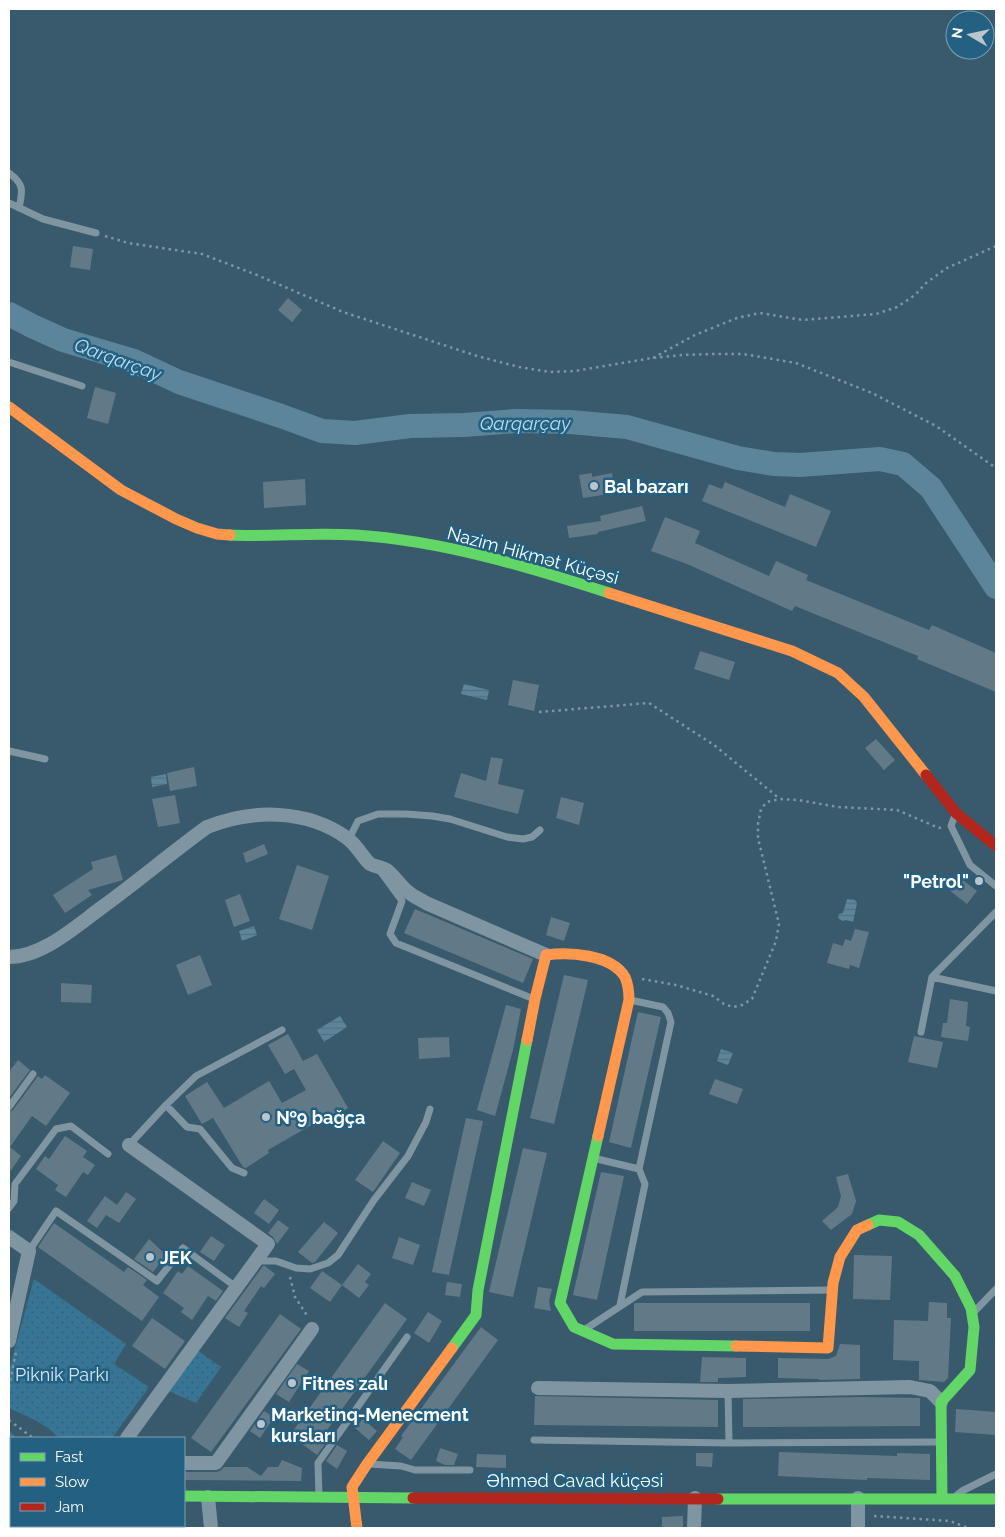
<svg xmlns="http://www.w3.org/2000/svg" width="1005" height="1537" font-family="Raleway,sans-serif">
<defs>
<pattern id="grass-dots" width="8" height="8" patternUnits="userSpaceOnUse" patternTransform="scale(1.25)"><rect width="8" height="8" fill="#367596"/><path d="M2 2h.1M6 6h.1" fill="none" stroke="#425e6d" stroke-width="1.8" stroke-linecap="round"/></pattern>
<pattern id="water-rules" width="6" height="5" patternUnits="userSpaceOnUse" patternTransform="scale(1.25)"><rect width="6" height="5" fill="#5c859b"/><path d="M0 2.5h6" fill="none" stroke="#566e7b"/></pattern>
</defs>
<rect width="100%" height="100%" fill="#395a6c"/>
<path fill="url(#grass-dots)" d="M34,1279L126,1344L114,1364L149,1387L112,1438H59L49,1429L37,1421L9,1408V1370Z
M197,1350L221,1367L196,1403L168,1391Z
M9,1430L15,1436V1438H11V1468L9,1467Z"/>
<path fill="url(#water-rules)" d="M464,684L489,690L487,700L461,694Z
M166,774L167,784L152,787L151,777Z
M847,899L855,900L857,903L853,922L846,920L843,921L839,919L838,916L839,914L843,913Z
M254,926L257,935L242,941L239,931Z
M340,1016L347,1027L324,1042L317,1030Z
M721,1049L733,1053L728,1065L717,1061Z"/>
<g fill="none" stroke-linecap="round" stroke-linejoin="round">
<path stroke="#5c859b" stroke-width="24" d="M9,314L32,326L63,340L134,361L179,382L281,416L322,431L355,433L410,426L464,425L516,421L570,422L627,427L738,458L774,464L800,465L880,459L903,464L931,488L996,587"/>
</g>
<path fill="#627a88" d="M73,246L93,249L90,270L70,267Z
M288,298L302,310L292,322L278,310Z
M95,387L116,393L108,424L87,418Z
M592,473V477L612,473L615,493L583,498L579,475Z
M305,479L306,505L264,508L263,482Z
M725,482L785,507L790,494L831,511L816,547L702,501L709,484L722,489Z
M642,506L646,521L598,532V534L569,538L567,526L601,521L600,516Z
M665,517L700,531L695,543L769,576L776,561L808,575L806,580L929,630L932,625L996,653V692L917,659L918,656L795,606L792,611L687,564L651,551Z
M700,651L735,662L729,680L694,669Z
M513,680L539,685L534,711L508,705Z
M876,739L895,760L884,770L865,748Z
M491,757L503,759L498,784L524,790L518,814L454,797L461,773L486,781Z
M194,767L197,786L170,791L167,773Z
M175,795L180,823L158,827L152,799Z
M561,797L584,803L579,825L556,818Z
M264,844L268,854L246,863L243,853Z
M116,855L123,880L88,890L92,895L65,913L53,895L93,869L91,862Z
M297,865L329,876L312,930L279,919Z
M959,877L977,891L967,904L949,890Z
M240,894L250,921L234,927L225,900Z
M415,909L533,959L523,983L404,933Z
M551,917L570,923L564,941L546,935Z
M855,929L869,932L859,968L850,965L849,969L827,963L833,943L843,946L845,939L851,941Z
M200,955L212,985L188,995L176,965Z
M564,975L588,980L554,1124L530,1118Z
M61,983L92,985L91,1003L61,1002Z
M950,999L968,1002L966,1026L970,1027L968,1041L941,1037L943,1023H947Z
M506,1005L521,1009L513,1050L495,1116L477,1110Z
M638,1012L661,1017L631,1148L609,1142Z
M288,1034L303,1061L317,1054L348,1108L324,1122L322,1119L268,1150L269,1153L246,1168L243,1167L213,1118L202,1124L185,1096L207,1082L224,1108L269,1081L282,1103L306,1090L294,1069L285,1074L268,1045Z
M914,1036L943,1042L937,1068L908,1062Z
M449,1037L450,1057L419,1059L418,1038Z
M18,1060L30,1070L9,1098V1072Z
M45,1075L70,1093L46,1126L32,1116L10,1147L21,1156L9,1173V1112L13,1110L38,1076L42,1079Z
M715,1079L743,1089L737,1104L709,1094Z
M466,1118L483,1121L449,1275L432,1272Z
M65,1136L87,1151L83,1157L95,1165L88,1175L83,1172L66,1197L55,1190L58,1185L36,1169L45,1156L49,1159Z
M383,1141L400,1153L373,1192L355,1180Z
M523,1148L547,1153L513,1297L489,1292Z
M601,1172L624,1176L597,1300L573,1295Z
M848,1174L856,1201L852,1214L831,1230L822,1221L838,1207L841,1196L836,1177Z
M412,1182L431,1190L424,1206L405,1198Z
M126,1192L136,1199L119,1223L106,1215L97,1228L87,1221L105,1196L117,1205Z
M264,1199L279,1210L269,1224L254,1213Z
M278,1220L289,1228L277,1244L273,1237L268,1233Z
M324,1222L338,1233L315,1262L312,1263L298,1252Z
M54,1223L124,1272L128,1267L147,1280L143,1285L159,1297L142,1321L38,1247Z
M211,1236L225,1245L214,1261L200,1252Z
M399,1237L420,1245L413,1265L392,1258Z
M149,1239L166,1255L153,1272L134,1259Z
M854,1255L892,1256L890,1300L853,1299Z
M358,1264L371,1274L365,1282L369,1285L359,1298L342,1285Z
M188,1266L223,1291L216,1301L208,1296L192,1320L181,1312L184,1308L163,1293L178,1271L182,1274Z
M263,1266H265L275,1274L264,1288L261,1286L244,1311L248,1313L239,1327L225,1318Z
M322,1271L342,1285L330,1302L310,1288Z
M447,1282L462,1284L460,1297L445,1295Z
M538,1287L552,1289L549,1301L551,1311L534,1308Z
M929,1302L947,1303V1318H951L948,1378L944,1382L919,1380V1361L893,1360L894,1320L928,1321Z
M385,1303L407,1319L322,1437L328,1440L317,1455L290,1435Z
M635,1303H810V1331H634V1304Z
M428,1312L442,1321L429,1343L414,1333Z
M280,1314L301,1329L211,1452L191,1438Z
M152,1318L185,1341L165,1369L132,1346Z
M481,1327L498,1340L411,1460L395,1449L403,1437L401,1436Z
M840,1344L860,1345V1379L819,1380V1379L778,1378V1358L828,1359L836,1356Z
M702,1357L746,1358V1377L718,1378V1382H700Z
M297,1364L309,1371L289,1402L276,1394Z
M535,1396L718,1400V1427L534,1425Z
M860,1397L920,1398V1426L743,1427V1399Z
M956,1409L996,1412V1435L955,1432Z
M264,1411L274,1417L260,1438L250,1431Z
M363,1419L377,1431L369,1440L355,1428Z
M337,1445L347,1451L337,1469L326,1461Z
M440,1448L458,1454L454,1465H445L436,1461Z
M779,1452L897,1456V1453L930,1454V1480L867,1478V1480L778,1476Z
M696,1453H713L712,1467L696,1466Z
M477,1454L506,1455V1468L476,1467Z
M282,1460L302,1468L301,1481L184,1480V1472H216L220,1471L224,1467H247L261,1476L268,1467H278Z
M683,1516V1528H662V1517Z"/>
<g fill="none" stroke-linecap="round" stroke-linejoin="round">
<path stroke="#7f96a2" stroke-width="2.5" stroke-dasharray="2.5 4" stroke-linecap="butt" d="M105,236L128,243L202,254L257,275L343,312L477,356L519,367L550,372L575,371L652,358L682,355L713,354H743L796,363L872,393L936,426L996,468
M653,358L695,335L737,318L760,313L803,320L876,314L897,307L915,295L926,283L947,268L996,246
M539,712L649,703L714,745L780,799
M642,979L676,985L713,996L724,1004L733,1007L742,1005L752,999L776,941L779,924L758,838V824L761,809L767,802L780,799L798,800L838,807L897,810L939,828L942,827
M290,1277L295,1297L308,1317
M9,1387L16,1352
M9,1420L33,1438
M874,1516L950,1521L968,1528"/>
<path stroke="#7f96a2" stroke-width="7" d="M9,173C24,184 23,190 19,208
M9,203L43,219L96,233
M9,362L82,386
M9,751L45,759
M955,815L951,826L970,865L996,886
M349,839L358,821L378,814H406L432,816L450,819L507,837L523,839L532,837L540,830
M380,871L402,901L390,934L396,943L534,999
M932,977L996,991
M921,1032L932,977L996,912
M166,1105L187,1127L200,1129L232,1168L244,1173
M9,1107L33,1074
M129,1145L166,1105L196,1076L282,1030
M593,1158L639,1169
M9,1208L14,1201L15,1184L56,1129L71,1126L108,1154
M29,1251L56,1211L157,1281L183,1248L236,1287
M255,1261H276L296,1268L310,1269L328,1263L338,1255L374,1200L408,1156L426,1122L430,1109
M620,1305L645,1184L639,1169L671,1022L668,1013L663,1007L630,1000
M974,1312L996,1289
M584,1330L642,1292L832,1290
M728,1391L729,1443
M534,1440L729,1443L940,1442
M369,1464L401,1466L415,1470H470
M957,1495L962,1491L996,1474
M319,1497L318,1463L407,1337"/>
<path stroke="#7f96a2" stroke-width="14" d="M9,957C42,957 75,927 101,908C137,882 171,853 207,827C252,809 307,809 347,838C357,845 363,858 370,864C376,867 383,867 388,871C395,877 400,885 407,891C412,896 420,899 426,903L546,955
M9,1237L29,1251L9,1341
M538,1388L728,1391L910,1387L930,1391L941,1402
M127,1438L268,1244L129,1145
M184,1463H216L312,1329
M208,1497L211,1528
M858,1498V1528
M55,1526L56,1528
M694,1528L695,1498"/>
<path stroke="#63d668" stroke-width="11" d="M230,535C272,537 314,532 356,535C443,541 526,566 609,593
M598,1136L560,1303L574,1327L613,1344L736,1346
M868,1225L879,1220L898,1222L919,1235L955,1276L971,1308L974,1327L970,1370L941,1402L942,1499
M452,1348L476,1315L478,1290L527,1040
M9,1495H11
M184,1496L413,1498
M718,1499H996"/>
<path stroke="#ff974d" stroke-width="11" d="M9,407L121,490L176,519L197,528L217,534L230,535
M609,593L792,651L838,673L864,697L926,775
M527,1040L535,999L546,955C569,952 611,954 625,977C628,984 629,992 629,1000L598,1136
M736,1346L828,1348L833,1283L840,1257L857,1230L868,1225
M357,1528L352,1487L367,1464L452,1348"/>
<path stroke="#b3261e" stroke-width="11" d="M926,775L956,813L996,846
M413,1498L718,1499"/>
</g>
<g fill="#bac5cc" stroke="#246081" stroke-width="2">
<circle cx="594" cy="486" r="5"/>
<circle cx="979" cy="881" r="5"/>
<circle cx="266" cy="1117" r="5"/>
<circle cx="150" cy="1257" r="5"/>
<circle cx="292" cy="1383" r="5"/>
<circle cx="261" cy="1424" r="5"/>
</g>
<g text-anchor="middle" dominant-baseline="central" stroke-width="5" stroke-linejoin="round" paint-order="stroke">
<g font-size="18" font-weight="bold" fill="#fff" stroke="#246081" text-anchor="start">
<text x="604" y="486">Bal bazarı</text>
<text x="969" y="881" text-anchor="end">"Petrol"</text>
<text x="276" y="1117">№9 bağça</text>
<text x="160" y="1257">JEK</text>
<text x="302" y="1383">Fitnes zalı</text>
<text x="271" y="1414">Marketinq-Menecment<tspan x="271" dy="21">kursları</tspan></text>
</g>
<g font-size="18" fill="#fff" stroke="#246081">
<text transform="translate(533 555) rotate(15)">Nazim Hikmət Küçəsi</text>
<text x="575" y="1480">Əhməd Cavad küçəsi</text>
</g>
<g font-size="18" fill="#cfe8f5" stroke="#246081">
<text x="62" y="1374">Piknik Parkı</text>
</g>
<g font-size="19" font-style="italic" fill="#b7dcee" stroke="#246081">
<text transform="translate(118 359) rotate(20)">Qarqarçay</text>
<text x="525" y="423">Qarqarçay</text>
</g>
</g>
<rect width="1005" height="1537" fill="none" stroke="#ffffff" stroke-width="20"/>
<rect x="10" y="1437" width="175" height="90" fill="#246081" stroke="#7ca0b3"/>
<rect x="20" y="1453" width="25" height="8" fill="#63d668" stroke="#7ca0b3"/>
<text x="55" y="1462" font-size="15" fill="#ffffff">Fast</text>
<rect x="20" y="1478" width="25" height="8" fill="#ff974d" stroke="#7ca0b3"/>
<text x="55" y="1487" font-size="15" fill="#ffffff">Slow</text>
<rect x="20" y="1503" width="25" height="8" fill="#b3261e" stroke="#7ca0b3"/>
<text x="55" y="1512" font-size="15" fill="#ffffff">Jam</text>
<g transform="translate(970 35) rotate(279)"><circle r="24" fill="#246081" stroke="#7ca0b3"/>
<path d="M0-4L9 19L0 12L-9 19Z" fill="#bac5cc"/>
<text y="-8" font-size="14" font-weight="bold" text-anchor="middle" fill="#ffffff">N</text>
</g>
</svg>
